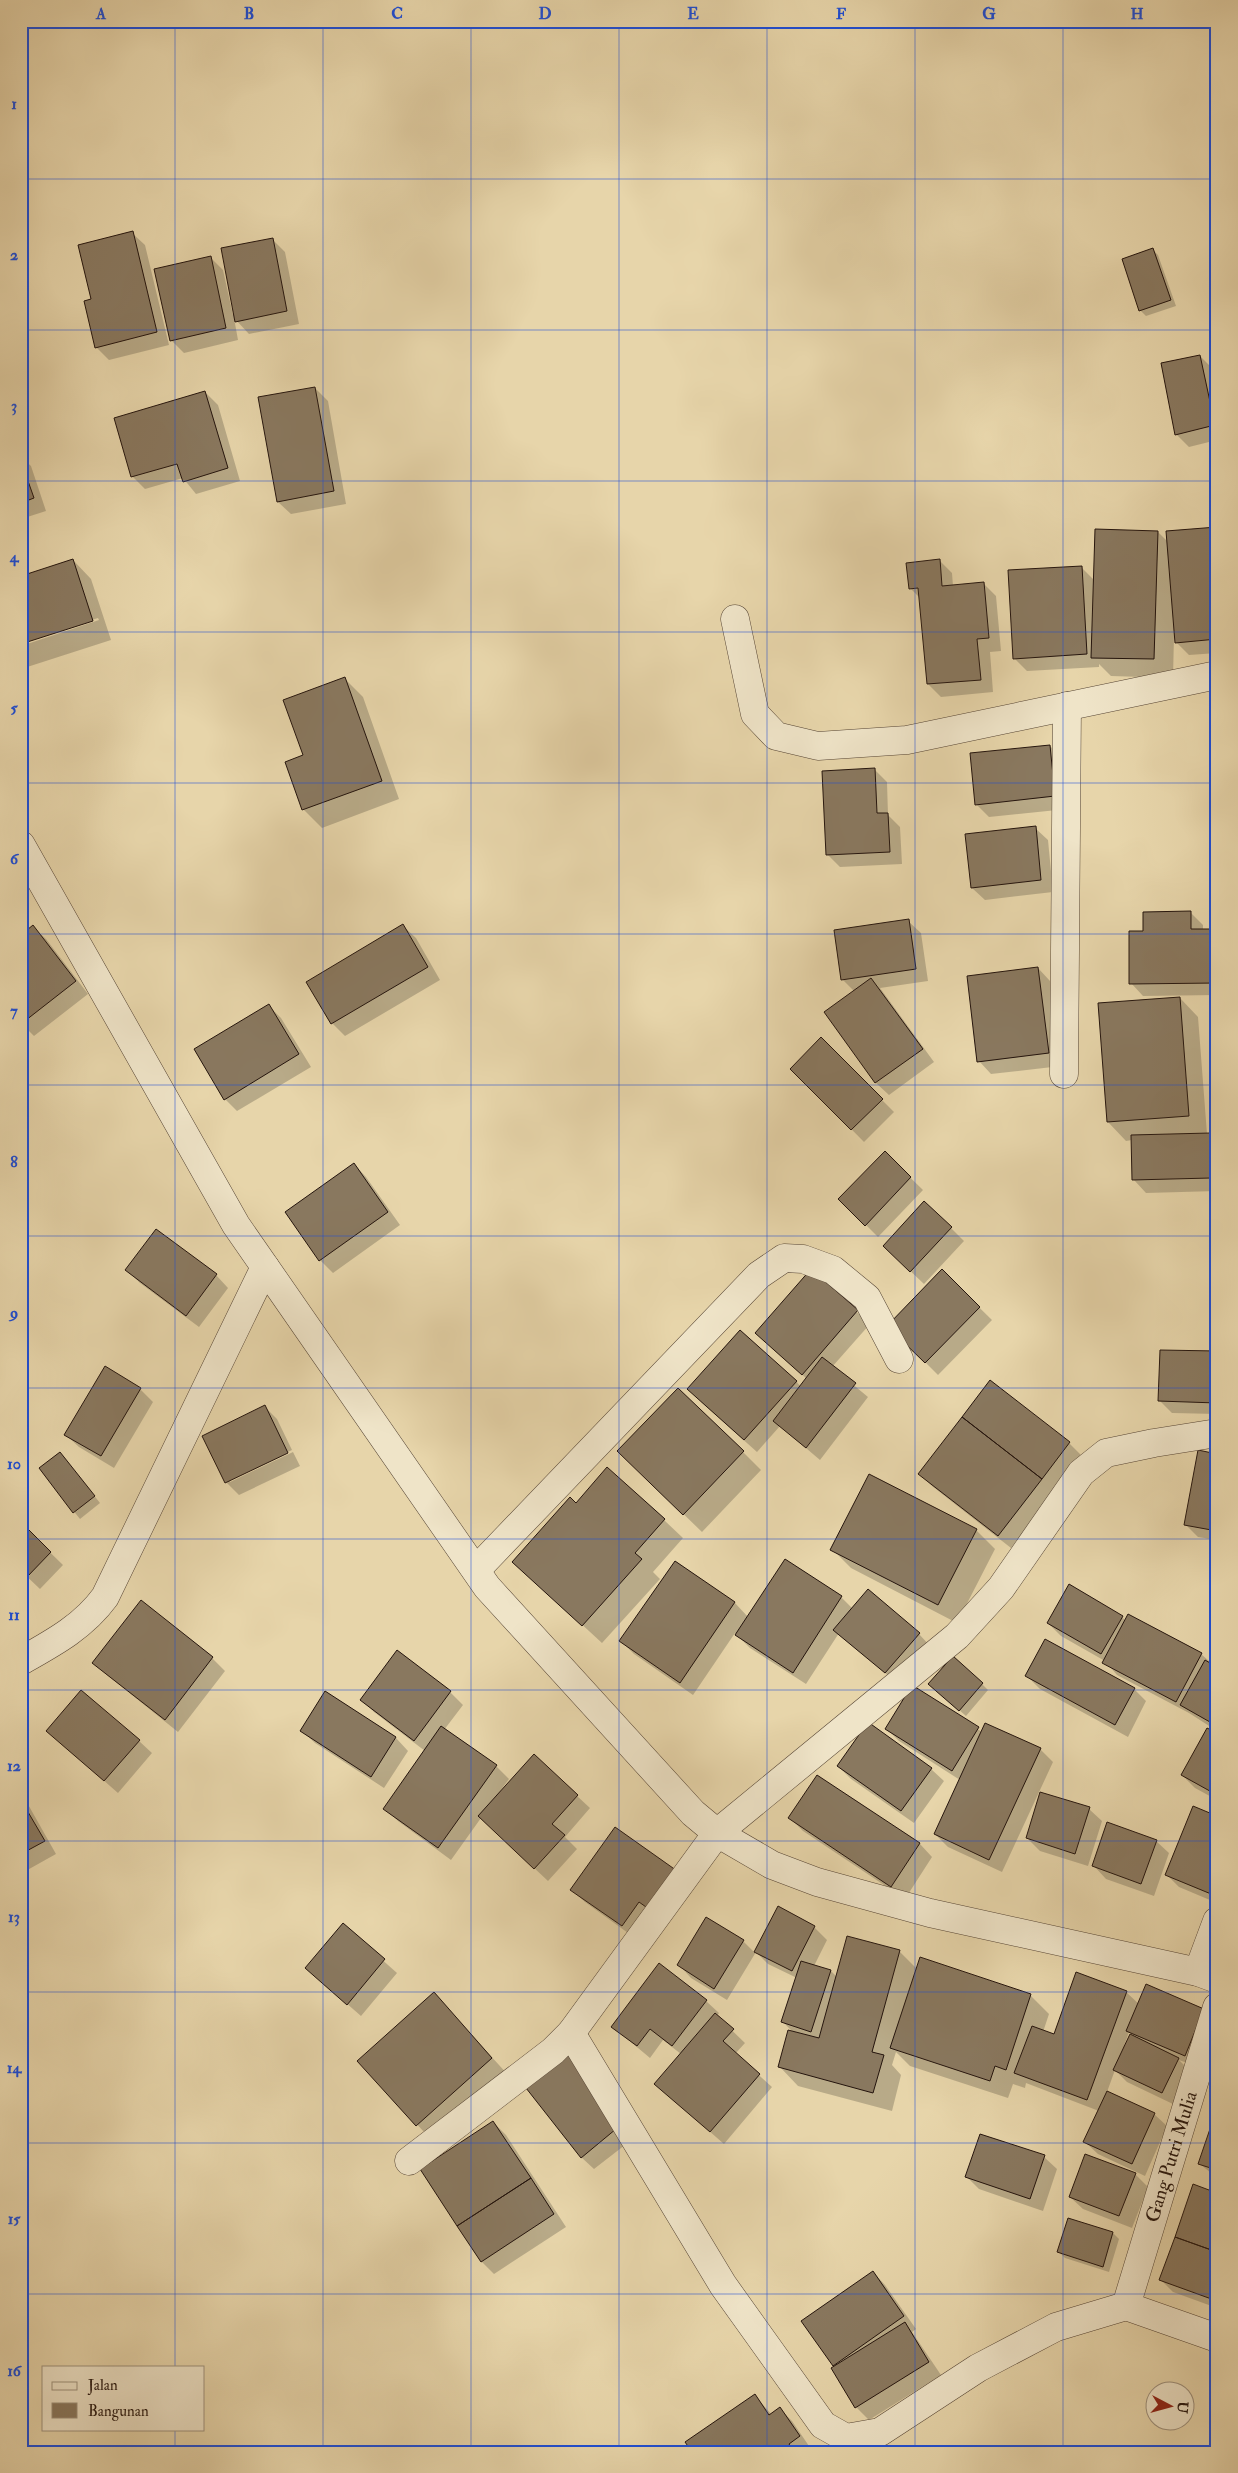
<svg xmlns="http://www.w3.org/2000/svg" width="1238" height="2473" font-family="'IM FELL Double Pica',serif">
<rect width="100%" height="100%" fill="#e7d5aa"/>
<filter id="stains"><feTurbulence type="fractalNoise" baseFrequency=".004" numOctaves="4"/><feColorMatrix values="0 0 0 0 .2 0 0 0 0 .09 0 0 0 0 .02 0 0 0 .5 -.17"/></filter>
<radialGradient id="worn" r=".72"><stop offset=".6" stop-color="#630" stop-opacity="0"/><stop offset="1" stop-color="#630" stop-opacity=".3"/></radialGradient>
<path fill="#0003" fill-rule="evenodd" d="M132,233L145,245L169,345L109,360L96,347L92,300Z
M272,239L285,252L299,324L249,334L234,318L238,340L184,353L171,340L211,258L223,270L233,315H235Z
M1152,249L1158,255L1176,306L1146,316L1140,310Z
M1200,356L1213,369L1217,388V440L1189,447L1176,434Z
M315,388L328,401L346,504L291,514L278,502Z
M205,392L218,405L240,481L196,494L183,478L145,489L132,476Z
M21,457L31,466L46,511L21,519Z
M1217,528V653L1189,655L1176,642L1174,636L1173,678L1111,676L1099,664V667L1027,671L1014,658L1081,567L1094,580L1158,532L1168,542Z
M73,560L91,579L111,640L21,669V646L99,620L98,618L21,643Z
M940,561L952,573L953,586L983,583L996,596L1001,651L990,652L993,692L941,697L928,684L921,599L910,588Z
M344,678L363,697L399,799L322,828L303,809L305,756Z
M1050,746L1063,759L1067,809L989,817L976,804Z
M875,770L887,782L888,815L900,827L902,864L840,867L827,854Z
M1035,828L1048,840L1053,892L985,900L972,888Z
M1190,912L1203,925V931L1214,930L1217,933V995L1143,996L1131,983L1145,933Z
M908,921L921,933L928,981L880,988L934,1062L889,1095L876,1083L826,1013L855,992L842,979Z
M403,926L416,938L440,980L345,1036L332,1023Z
M33,927L46,939L88,994L34,1036L21,1023Z
M1038,968L1050,981L1061,1066L991,1074L979,1061Z
M1180,998L1198,1017L1207,1134L1217,1141V1191L1146,1193L1134,1180L1132,1140L1126,1141L1108,1122Z
M268,1005L281,1018L311,1067L237,1111L225,1099Z
M821,1039L894,1112L864,1142L792,1069Z
M885,1153L923,1190L878,1237L840,1199Z
M354,1164L366,1177L400,1225L333,1273L320,1260L287,1212Z
M951,1228L964,1241L924,1284L884,1246Z
M127,1270L216,1275L228,1288L199,1327L140,1283Z
M811,1271L870,1324L832,1367L868,1397L820,1460L780,1426L757,1452L701,1402L796,1381L801,1387L807,1379L756,1333Z
M942,1271L992,1320L938,1375L889,1326Z
M1217,1352V1414L1172,1413L1160,1401Z
M990,1382L1069,1443L1082,1456L1011,1548L932,1486L919,1473Z
M140,1389L153,1402L114,1468L79,1447L66,1435Z
M264,1406L277,1419L292,1450L230,1480V1482L293,1452L300,1466L239,1495L226,1482L204,1437Z
M743,1452L761,1470L702,1532L638,1470Z
M1217,1455V1540L1198,1537L1185,1524Z
M66,1460L100,1503L80,1519L40,1469Z
M576,1504L664,1520L683,1538L653,1572L660,1579L602,1643L514,1562Z
M21,1524L63,1565L40,1589L21,1571Z
M976,1530L995,1549L957,1623L851,1568L832,1549Z
M785,1561L841,1597L853,1609L919,1634L931,1647L899,1685L839,1633L806,1684L750,1648L735,1633L693,1695L634,1654L621,1641L676,1562L735,1603L748,1617Z
M141,1602L212,1658L225,1671L178,1732L107,1675L94,1663Z
M1122,1617L1126,1621L1201,1654L1217,1668V1731L1189,1713L1117,1675L1105,1661L1061,1636L1048,1623Z
M397,1652L450,1692L463,1705L444,1730L496,1766L509,1779L501,1790L502,1791L534,1756L590,1808L565,1837L577,1849L548,1881L481,1818L451,1860L398,1821L385,1808L425,1751L374,1712L362,1700Z
M1027,1676L1134,1689L1146,1701L1128,1737L1040,1689Z
M982,1684L988,1690L966,1716L936,1690Z
M912,1686L982,1732L1040,1749L1053,1762L1002,1872L948,1847L935,1834L960,1780L899,1741L886,1728Z
M326,1693L396,1738L408,1751L384,1788L315,1743L302,1731Z
M1217,1734V1800L1195,1788L1182,1775Z
M139,1741L152,1753L118,1793L61,1743Z
M838,1766L931,1769L944,1781L914,1823L851,1779Z
M818,1776L920,1844L932,1857L905,1899L803,1831L790,1818Z
M21,1792L56,1854L22,1873L21,1872Z
M1089,1809L1102,1821L1088,1866L1040,1851L1027,1838Z
M1217,1817V1903L1179,1887L1166,1874Z
M615,1828L652,1913L635,1938L585,1902L572,1890Z
M1156,1841L1169,1853L1154,1896L1106,1879L1094,1866Z
M778,1908L814,1927L827,1940L814,1966L831,1971L837,1977L899,1951L917,1969L1030,1995L1049,2014L1043,2032L1054,2036L1126,1992L1139,2004L1203,2010L1198,2067L1179,2060L1191,2072L1175,2105L1127,2082L1115,2070L1107,2092L1154,2114L1167,2126L1145,2176L1098,2154L1085,2142L1099,2111L1026,2083L1025,2088L1013,2084L1008,2098L910,2066L896,2052L892,2065L901,2075L892,2111L798,2086L780,2067L794,2033L782,2021L797,1978L768,1964L756,1952L727,2000L691,1978L679,1965L743,1941L755,1953ZM1129,2032L1136,2038L1126,2046H1124Z
M343,1925L397,1973L361,2016L306,1968Z
M434,1994L510,2077L435,2144L359,2061Z
M706,2001L719,2013L717,2016L745,2043L735,2054L772,2087L724,2144L669,2096L681,2054L663,2040L650,2058L613,2027Z
M528,2089L634,2138L594,2169L581,2157Z
M493,2122L506,2135L566,2227L494,2274L482,2262L421,2170Z
M1217,2126V2178L1200,2164Z
M981,2136L1044,2157L1057,2169L1043,2211L979,2189L967,2177Z
M1135,2174L1148,2187L1132,2228L1083,2209L1070,2197Z
M1217,2194V2308L1173,2292L1161,2280Z
M1069,2220L1113,2233L1119,2239L1109,2272L1065,2258L1059,2252Z
M873,2272L885,2285L916,2329L912,2332L941,2375L869,2420L856,2407L833,2369L836,2367L834,2365Z
M755,2396L772,2415L780,2409L792,2421L811,2449L808,2452H694Z"/>
<path fill="#89785f" stroke="#24140d" d="M133,231L157,332L95,348L84,301L91,299L78,245Z
M273,238L287,311L235,322L221,248Z
M1153,248L1171,300L1139,311L1122,259Z
M211,256L226,328L170,341L154,269Z
M1200,355L1215,425L1175,435L1161,363Z
M315,387L334,491L277,502L258,397Z
M205,391L228,468L183,482L177,464L131,477L114,418Z
M21,461L34,498L21,503Z
M1217,527V639L1175,643L1166,531Z
M1095,529L1158,531L1154,659L1091,658Z
M73,559L93,621L21,644V576Z
M940,559L942,586L984,582L989,638L977,639L981,680L927,684L918,588L909,589L906,563Z
M1082,566L1087,654L1013,659L1008,570Z
M345,677L382,781L302,810L285,762L303,755L283,700Z
M1050,745L1055,796L975,805L970,753Z
M875,768L877,813H888L890,852L826,855L822,771Z
M1036,826L1041,880L971,888L965,834Z
M1191,911V929H1215L1216,983L1129,984V931H1143V912Z
M909,919L916,969L841,980L834,930Z
M403,924L428,967L331,1024L306,982Z
M33,925L76,981L21,1024V935Z
M1038,967L1049,1053L977,1062L967,976Z
M871,978L923,1049L875,1083L824,1012Z
M1180,997L1189,1116L1107,1122L1098,1003Z
M269,1004L299,1054L224,1100L194,1049Z
M821,1037L883,1099L851,1130L790,1069Z
M1210,1133L1211,1178L1132,1180L1131,1135Z
M885,1151L911,1177L865,1226L838,1199Z
M354,1163L388,1212L319,1261L285,1212Z
M924,1201L952,1227L910,1272L883,1246Z
M156,1229L217,1274L186,1316L125,1270Z
M811,1269L858,1310L802,1375L755,1333Z
M942,1269L980,1307L925,1363L887,1326Z
M740,1330L797,1381L744,1440L687,1389Z
M1160,1350L1217,1351V1403L1158,1401Z
M822,1357L856,1383L806,1448L773,1421Z
M105,1366L141,1388L101,1456L64,1435Z
M990,1380L1070,1442L1042,1479L962,1417Z
M678,1388L744,1451L683,1515L617,1451Z
M265,1405L288,1453L225,1483L202,1436Z
M962,1417L1042,1479L998,1536L918,1474Z
M1198,1450L1217,1454V1531L1184,1525Z
M60,1452L95,1496L73,1513L39,1468Z
M607,1467L665,1519L635,1553L642,1559L582,1626L512,1562L570,1497L576,1503Z
M869,1474L977,1529L938,1605L830,1550Z
M21,1522L51,1552L26,1578L21,1573Z
M785,1559L842,1596L793,1673L735,1635Z
M675,1561L735,1602L680,1683L619,1641Z
M1069,1584L1123,1616L1101,1654L1047,1623Z
M868,1589L920,1633L885,1673L833,1630Z
M141,1600L213,1657L165,1720L92,1663Z
M1128,1614L1202,1653L1176,1702L1102,1663Z
M1045,1639L1135,1688L1115,1725L1025,1676Z
M397,1650L451,1691L414,1741L360,1700Z
M953,1656L983,1683L959,1711L928,1684Z
M1205,1660L1217,1667V1726L1180,1705Z
M912,1685L979,1727L952,1771L885,1729Z
M81,1690L140,1740L104,1781L46,1731Z
M325,1691L396,1737L371,1777L300,1731Z
M868,1722L932,1768L901,1811L837,1766Z
M985,1723L1041,1748L989,1860L934,1834Z
M441,1726L497,1765L438,1848L383,1809Z
M1207,1728L1217,1733V1795L1181,1775Z
M534,1754L578,1795L552,1824L565,1835L534,1869L478,1816Z
M817,1775L920,1843L891,1887L788,1818Z
M1040,1792L1090,1807L1075,1854L1026,1838Z
M21,1800L45,1841L21,1854Z
M1193,1806L1217,1816L1216,1896L1165,1875Z
M1107,1822L1157,1840L1141,1884L1092,1866Z
M615,1827L680,1873L653,1912L639,1902L622,1926L570,1890Z
M778,1906L815,1926L792,1971L754,1952Z
M706,1917L744,1940L714,1989L677,1965Z
M343,1923L385,1959L347,2005L305,1968Z
M847,1936L900,1950L872,2052L884,2055L873,2093L778,2067L788,2030L819,2038Z
M920,1957L1031,1994L1006,2070L995,2066L990,2081L890,2048Z
M801,1961L831,1970L811,2032L781,2022Z
M659,1963L707,2000L672,2046L650,2029L637,2046L611,2027Z
M1076,1972L1127,1991L1087,2100L1014,2073L1032,2026L1054,2034Z
M1146,1984L1204,2009L1185,2056L1126,2031Z
M434,1992L492,2058L416,2126L357,2061Z
M715,2013L734,2029L723,2041L760,2074L710,2132L654,2084Z
M1130,2034L1179,2058L1162,2093L1113,2070Z
M568,2055L622,2124L581,2158L526,2088Z
M1107,2091L1155,2113L1132,2164L1083,2142Z
M493,2121L531,2178L457,2226L420,2169Z
M1212,2123L1217,2125V2170L1198,2164Z
M980,2134L1045,2155L1030,2199L965,2177Z
M1085,2154L1136,2173L1119,2216L1069,2197Z
M531,2178L554,2214L481,2262L457,2226Z
M1193,2184L1217,2193V2252L1175,2237Z
M1068,2218L1113,2232L1103,2267L1057,2252Z
M1175,2237L1217,2252V2301L1159,2280Z
M873,2271L904,2316L833,2366L801,2321Z
M905,2322L929,2362L855,2408L831,2368Z
M755,2394L769,2415L780,2407L800,2436L789,2444L794,2452H692L685,2442Z"/>
<g fill="none" stroke-linecap="round" stroke-linejoin="round">
<defs>
<g id="street">
<path d="M735,619L755,714L776,736L818,746L907,740L1217,675"/>
<path d="M21,845L236,1225L487,1587L693,1813L717,1833L772,1865L817,1882L930,1913L1198,1972L1217,1979"/>
<path d="M1064,1074L1067,706"/>
<path d="M476,1570L759,1275L784,1258L803,1259L833,1270L867,1298L899,1359"/>
<path d="M21,1661C53,1643 83,1627 105,1597L265,1267"/>
<path d="M1198,1972L1217,1921"/>
<path d="M571,2033L723,2285L823,2425L846,2438L880,2432L978,2368L1056,2327L1126,2306L1217,2338"/>
<path d="M409,2161L553,2051L571,2033L717,1833L957,1636L1001,1588L1081,1473L1106,1453L1154,1443L1217,1433"/>
<path id="s1" d="M1126,2306L1217,2007"/>
</g>
</defs>
<use href="#street" stroke="#554434" stroke-width="29"/>
<use href="#street" stroke="#efe4c8" stroke-width="28"/>
</g>
<path fill="none" stroke="#1d4ed8" stroke-width="1" stroke-opacity="0.55" d="M175,21V2367M323,21V2452M471,21V2452M619,21V2452M767,21V2452M915,21V2452M1063,21V2452M21,179H1217M21,330H1217M21,481H1217M21,632H1217M21,783H1217M21,934H1217M21,1085H1217M21,1236H1217M21,1388H1217M21,1539H1217M21,1690H1217M21,1841H1217M21,1992H1217M21,2143H1217M21,2294H1217M175,2429V2452"/>
<g text-anchor="middle" dominant-baseline="central" stroke-width="4" stroke-linejoin="round" paint-order="stroke">
<g font-size="19" fill="#24140d" stroke="#efe4c8">
<text stroke="none"><textPath href="#s1" startOffset="156">Gang Putri Mulia</textPath></text>
</g>
</g>
<rect width="1238" height="2473" fill="none" stroke="#e7d5aa" stroke-width="55"/>
<rect x="42" y="2366" width="162" height="65" fill="#efe4c8" stroke="#9e917d"/>
<rect x="52" y="2382" width="25" height="8" fill="#efe4c8" stroke="#9e917d"/>
<text x="88" y="2390" font-size="15" fill="#24140d">Jalan</text>
<rect x="52" y="2403" width="25" height="15" fill="#89785f" stroke="#9e917d"/>
<text x="88" y="2416" font-size="15" fill="#24140d">Bangunan</text>
<g transform="translate(1170 2406) rotate(96)"><circle r="24" fill="#efe4c8" stroke="#9e917d"/>
<path d="M0-4L9 19L0 12L-9 19Z" fill="#8f2418"/>
<text y="-8" font-size="14" font-weight="bold" text-anchor="middle" fill="#24140d">U</text>
</g>
<rect x="28" y="28" width="1182" height="2418" fill="none" stroke="#1d4ed8" stroke-width="2"/>
<g font-size="16" text-anchor="middle" font-weight="bold" fill="#1d4ed8">
<text x="101" y="19">A</text>
<text x="249" y="19">B</text>
<text x="397" y="19">C</text>
<text x="545" y="19">D</text>
<text x="693" y="19">E</text>
<text x="841" y="19">F</text>
<text x="989" y="19">G</text>
<text x="1137" y="19">H</text>
<text x="14" y="109">1</text>
<text x="14" y="260">2</text>
<text x="14" y="411">3</text>
<text x="14" y="562">4</text>
<text x="14" y="713">5</text>
<text x="14" y="864">6</text>
<text x="14" y="1016">7</text>
<text x="14" y="1167">8</text>
<text x="14" y="1318">9</text>
<text x="14" y="1469">10</text>
<text x="14" y="1620">11</text>
<text x="14" y="1771">12</text>
<text x="14" y="1922">13</text>
<text x="14" y="2073">14</text>
<text x="14" y="2224">15</text>
<text x="14" y="2376">16</text>
</g>
<rect width="100%" height="100%" filter="url(#stains)"/>
<rect width="100%" height="100%" fill="url(#worn)"/>
</svg>
